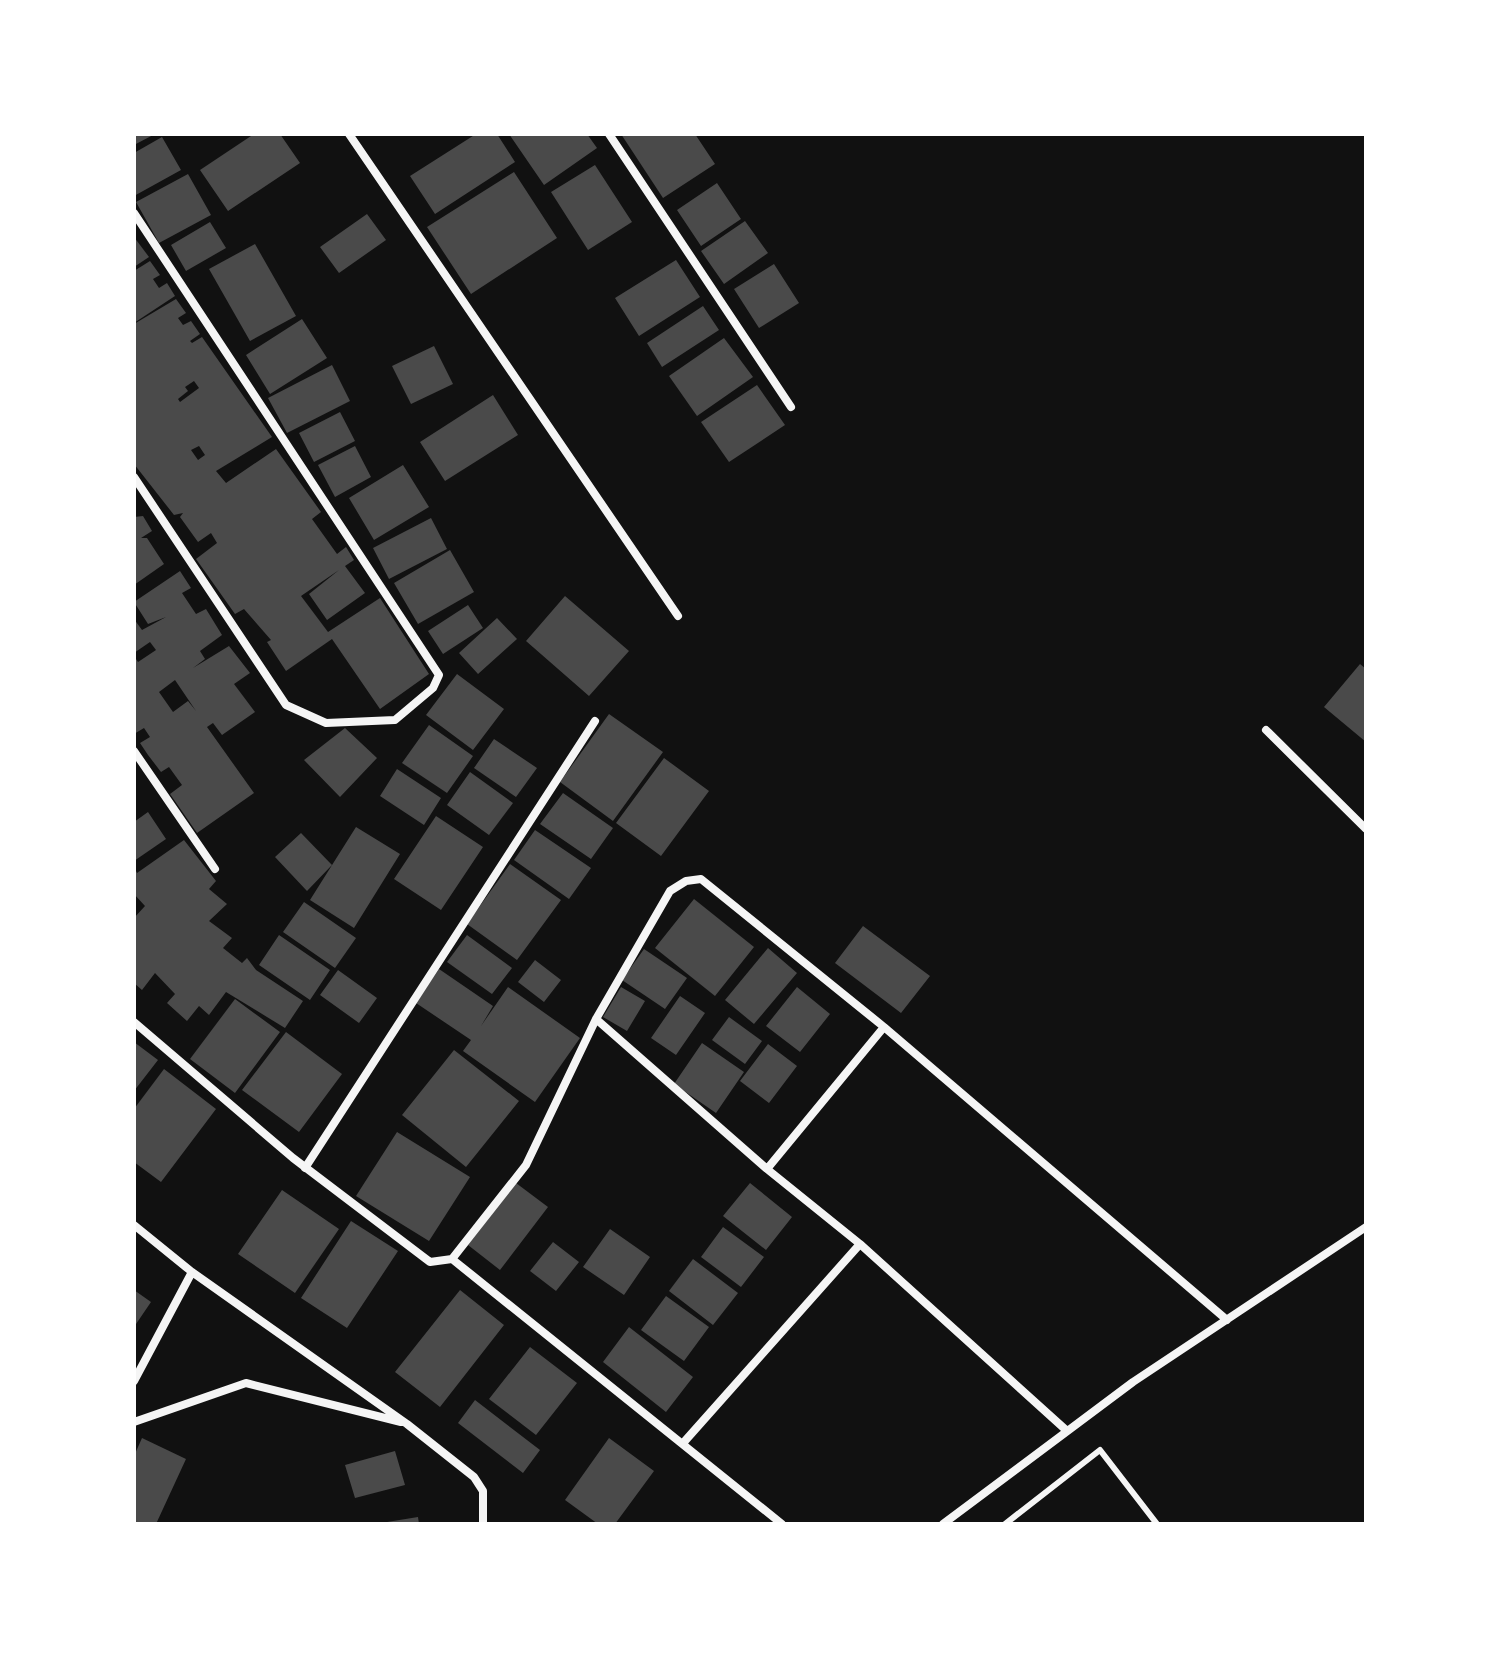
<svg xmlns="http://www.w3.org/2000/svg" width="1500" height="1658" font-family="'Fira Sans',sans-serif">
<rect width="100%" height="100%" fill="#111"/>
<path fill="#4a4a4a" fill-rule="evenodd" d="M134,134H155L134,145Z
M254,134H280L300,163L228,211L200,170Z
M476,134H497L515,162L435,214L410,176Z
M509,134H587L597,148L544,185Z
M621,134H695L715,164L663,198Z
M162,137L181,170L134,196V153Z
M595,165L632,222L588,250L551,192Z
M514,172L557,238L471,294L427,227Z
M188,174L211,215L159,243L136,202Z
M717,183L741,219L701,246L677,210Z
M367,214L386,240L339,273L320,247Z
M745,221L768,253L724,284L701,251Z
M210,222L226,248L186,271L171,245Z
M134,237L149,257L134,267Z
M255,244L296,316L250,341L209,269Z
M676,260L700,297L639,336L615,298Z
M150,261L160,275L153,279L159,288L167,283L175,296L134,323V271Z
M774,264L799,303L759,328L734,289Z
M176,299L186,313L178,318L183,325L191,321L200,334L190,341L192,343L202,337L272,437L216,471L226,483L276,449L321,512L312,519L337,554L346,547L354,560L345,566L365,593L327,620L309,594L339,570L301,596L328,632L380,598L429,674L380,709L332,639L286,671L267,642L271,640L244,609L235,614L196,559L217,543L211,533L198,542L180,517L183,513L174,515L134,464V324ZM194,381L199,388L180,402L178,399L188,391L185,387ZM199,446L205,455L198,460L191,450Z
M703,306L719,330L662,367L647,343Z
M302,319L327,358L270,394L246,355Z
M724,338L753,377L697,416L669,376Z
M434,346L453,384L411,404L392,366Z
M332,365L350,401L287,433L268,398Z
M757,385L785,425L729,462L701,422Z
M493,395L518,435L445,481L420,442Z
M340,412L355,441L314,462L299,433Z
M355,446L371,477L335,497L318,465Z
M403,465L429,507L374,540L349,498Z
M143,516L152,531L141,538H147L164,564L134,585V517Z
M431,518L447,549L389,579L373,548Z
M450,550L474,592L418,624L394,583Z
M180,571L191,588L182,593L196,614L206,609L222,635L200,651L205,659L193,668L229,646L250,673L234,684L255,712L222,735L213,723L207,727L254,793L197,833L170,794L182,785L169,767L161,772L148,755L140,743L150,737L144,728L134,734V656L138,662L156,650L150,642L134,653V619L142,630L166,617L148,624L134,602ZM175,680L196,711L188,701L173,712L159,692Z
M565,596L629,651L589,696L526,641Z
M468,605L483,628L443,654L428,631Z
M497,618L517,639L478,674L459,653Z
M1360,664L1366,669V742L1324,707Z
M457,674L504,709L473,750L426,715Z
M609,714L663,752L613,821L560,782Z
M429,725L473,756L447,793L402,763Z
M345,728L377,758L340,797L304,760Z
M494,739L537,768L516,797L474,768Z
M664,758L709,791L661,856L616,823Z
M397,769L441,798L424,825L380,796Z
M470,772L513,803L489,835L447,805Z
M563,793L613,828L591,859L540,824Z
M148,812L166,839L134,861V822Z
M436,816L483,847L441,910L394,879Z
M356,827L400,854L354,928L310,900Z
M535,830L591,868L569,899L514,860Z
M301,833L332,865L307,891L275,857Z
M184,840L216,881L209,889L227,904L209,921L232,938L223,948L242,963L247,958L256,970L303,1001L285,1028L226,992L209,1015L199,1006L187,1021L167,1003L175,994L155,973L142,990L134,983V918L145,906L134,894V867L137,873Z
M510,864L561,900L517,960L467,924Z
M694,899L754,947L715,996L655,948Z
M304,902L356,938L335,968L283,932Z
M863,926L930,976L901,1013L835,963Z
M279,935L330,970L310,1000L259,965Z
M467,935L512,968L492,994L447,962Z
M768,948L797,973L754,1024L725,1000Z
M644,949L687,978L665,1009L622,980Z
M535,960L561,980L544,1002L518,982Z
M439,969L493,1006L481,1026L508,987L580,1038L535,1102L463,1051L471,1040L416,1003Z
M338,970L377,998L359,1023L320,995Z
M621,987L645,1001L627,1031L603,1017Z
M797,987L830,1014L800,1052L766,1026Z
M680,996L705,1013L676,1055L651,1038Z
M235,999L280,1032L235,1093L190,1059Z
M729,1017L762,1041L745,1064L712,1040Z
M286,1032L342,1074L299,1132L242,1090Z
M134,1042L158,1060L134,1091Z
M702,1043L744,1072L716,1113L674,1084Z
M768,1044L797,1066L769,1103L740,1081Z
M454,1050L519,1101L466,1167L402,1115Z
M164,1069L216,1109L161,1182L134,1162V1109Z
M397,1132L470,1177L429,1241L356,1196Z
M516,1183L548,1207L500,1270L468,1245Z
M750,1183L792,1217L766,1250L723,1216Z
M282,1190L339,1229L295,1293L238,1254Z
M351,1221L398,1251L347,1328L301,1298Z
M723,1227L764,1257L741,1287L701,1257Z
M610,1229L650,1257L624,1295L583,1267Z
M553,1242L579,1262L556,1291L530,1271Z
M693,1259L738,1293L713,1325L669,1291Z
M134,1290L151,1302L134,1327Z
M460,1290L504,1325L440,1407L395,1372Z
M666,1296L709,1327L684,1361L641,1330Z
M629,1327L693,1377L666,1412L603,1362Z
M530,1347L577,1383L536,1435L489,1399Z
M475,1400L540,1450L523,1473L458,1423Z
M142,1438L186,1459L156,1524H134V1456Z
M609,1438L654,1471L615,1524H598L565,1500Z
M395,1451L405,1485L355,1498L345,1465Z
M418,1517L419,1524H387V1522Z"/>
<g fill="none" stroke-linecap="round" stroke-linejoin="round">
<path stroke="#f5f5f5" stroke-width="6" d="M1005,1524L1100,1450L1157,1524"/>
<path stroke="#f5f5f5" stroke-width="8" d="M349,134L678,616
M609,134L791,407
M134,213L439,675L433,688L395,720L326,723L286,705L134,477
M1266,730L1366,829
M134,751L215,869
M596,1019L767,1169L860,1244L1066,1430
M134,1022L293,1158L430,1262L452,1259L782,1524
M305,1168L595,721
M767,1169L884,1027
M134,1225L192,1272L407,1424L474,1477L483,1491V1524
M452,1259L526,1165L596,1019L670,891L686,881L701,879L884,1027L1227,1320
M134,1381L192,1272
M134,1422L246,1383L401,1422
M684,1442L860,1244
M943,1524L1133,1382L1366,1227"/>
</g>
<rect width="1500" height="1658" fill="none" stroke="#ffffff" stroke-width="272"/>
</svg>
